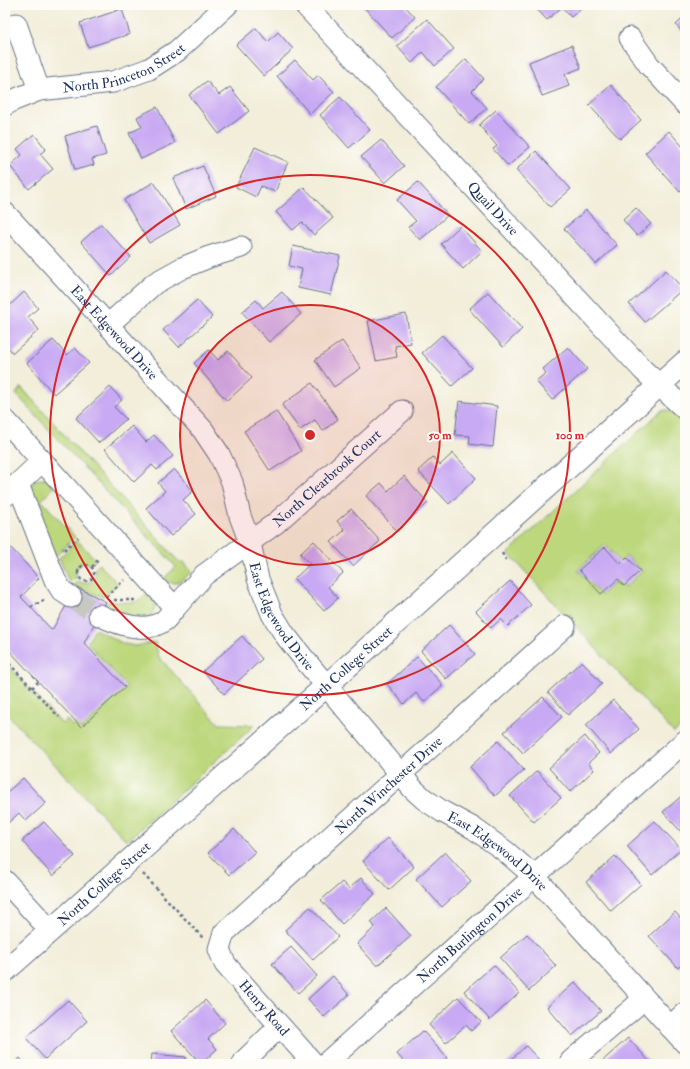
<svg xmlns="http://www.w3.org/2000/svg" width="690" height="1069" font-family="'IM FELL Double Pica',serif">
<rect width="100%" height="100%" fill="#fdfcf7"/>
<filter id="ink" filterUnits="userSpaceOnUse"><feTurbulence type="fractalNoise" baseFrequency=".025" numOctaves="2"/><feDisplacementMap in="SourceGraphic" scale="8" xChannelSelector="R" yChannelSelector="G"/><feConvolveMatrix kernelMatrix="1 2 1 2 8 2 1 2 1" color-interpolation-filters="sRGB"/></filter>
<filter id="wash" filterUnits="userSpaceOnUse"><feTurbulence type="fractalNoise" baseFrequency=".012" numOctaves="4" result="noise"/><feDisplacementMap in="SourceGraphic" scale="16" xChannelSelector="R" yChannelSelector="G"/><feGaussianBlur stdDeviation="0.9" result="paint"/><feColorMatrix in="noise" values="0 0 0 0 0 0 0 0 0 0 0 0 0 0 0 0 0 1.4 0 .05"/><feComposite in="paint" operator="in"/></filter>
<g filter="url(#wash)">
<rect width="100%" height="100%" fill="#f2eeda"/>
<path fill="#bcd77c" stroke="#6c836d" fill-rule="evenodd" d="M21,387L180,563L183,561L192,572C184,578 174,590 164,578L176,567L16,394Z
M666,410C674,411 679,417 685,422V723L674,733L508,553L661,411ZM605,545L620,562L627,556L642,571L624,588L617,580L601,595L578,570Z
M43,479H47L53,486V489L41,500L75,537L55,557L29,487L37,480Z
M77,540L96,560L91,564C82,560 74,567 77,577L69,582L59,558Z
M99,564L118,584L103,597L75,588L73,585L79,581L83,583L91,582L96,576L95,568Z
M146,594C162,600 155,615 143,621L104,607L107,602H136Z
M95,629L124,644L136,646L155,642L159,657L219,724L255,725L127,841L5,712V662L62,724L67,720L72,726L75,723L81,729L127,687L87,643Z"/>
<g id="blocks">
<path fill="#c8a9f3" d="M362,5H404L415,17L392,38Z
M533,5H583L584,6L571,17L562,7L547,20Z
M122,9L130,34L88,47L80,23Z
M685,16V35L676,25Z
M427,19L454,49L435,66L423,52L412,63L397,46Z
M256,28L268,42L278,32L293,49L264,76L236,45Z
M572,45L581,68L565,74L569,86L542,96L529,62Z
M466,59L484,79L472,91L487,108L469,124L436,87Z
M295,60L313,80L318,75L334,92L310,114L277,76Z
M207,81L219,95L230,87L249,111L219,134L189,95Z
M611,85L641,120L620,139L589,105Z
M340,97L370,130L349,148L320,115Z
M157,107L175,143L141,159L129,133L142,127L137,117Z
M496,110L530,147L508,166L493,149L497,146L479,125Z
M97,126L106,155L92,159L94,165L75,170L65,136Z
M669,131L685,149V187L680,192L645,153Z
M34,134L46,149L40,154L53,169L29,189L10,166L22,155L17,149Z
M381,140L404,166L385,183L361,157Z
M255,147L288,162L275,192L261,186L256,197L236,187Z
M536,151L571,189L550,207L516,170Z
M203,166L216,196L186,209L173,178Z
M154,182L180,225L149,243L124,200Z
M418,182L448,215L420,240L408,227L416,221L397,200Z
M304,187L333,218L314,235L302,222L293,230L276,212Z
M636,208L651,224L637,236L623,220Z
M586,210L617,245L596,264L564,229Z
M101,224L131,257L111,276L81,242Z
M460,226L482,251L463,269L441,244Z
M293,246L340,256L331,295L298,288L302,269L289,266Z
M666,270L683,289L645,322L629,304Z
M24,292L38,308L28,317L39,330L13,353L5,344V310Z
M282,292L301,314L269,342L242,312L256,300L263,308Z
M488,292L522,329L503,347L469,309Z
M197,300L212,317L179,347L163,330Z
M406,314L411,343L395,346L397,357L376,361L368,321Z
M442,335L472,368L452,386L422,353Z
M53,340L67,355L75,348L89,363L54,394L27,363Z
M342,341L361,368L334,387L315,360Z
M568,347L587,369L552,400L536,381L546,373L543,369Z
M209,350L218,360L228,351L252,378L227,401L194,363Z
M312,383L338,419L323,431L315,420L300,430L282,405Z
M110,387L122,400L114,407L126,419L99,443L76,418Z
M459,401L497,406L493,447L469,444L470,436L455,435Z
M276,411L301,451L270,471L244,431Z
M132,426L146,442L154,435L173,456L157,470L152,465L134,482L105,449Z
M453,453L476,478L449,504L418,471L433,457L440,465Z
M174,469L193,491L183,500L196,514L171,536L146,508L165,491L158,483Z
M404,476L428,503L397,531L366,496L381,483L388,491Z
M351,509L380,541L353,566L331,542L345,530L337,521Z
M314,541L343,573L328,587L338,598L324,611L294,579L310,564L300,554Z
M5,544L11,548L39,578L21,597L52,630L77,587L106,602L84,643L125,687L81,727L5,646Z
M605,547L620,564L627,557L640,571L624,586L618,579L601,594L579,570Z
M510,581L531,605L508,626L501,619L491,628L476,611Z
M449,625L475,654L446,679L421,651Z
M242,636L262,659L224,694L203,671Z
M417,657L443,685L424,702L416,693L404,704L387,684Z
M582,661L602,684L568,715L548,692Z
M543,697L562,717L523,753L504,732Z
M613,700L639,729L611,754L586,725Z
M585,736L599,753L588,763L594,770L570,792L549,768Z
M498,741L524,770L495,796L470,767Z
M537,771L561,798L534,822L510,796Z
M23,778L46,803L26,821L19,813L8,823L5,819V794Z
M685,793V836L663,812Z
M655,821L681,849L652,875L627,846Z
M44,822L75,856L53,876L22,841Z
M234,829L255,852L229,875L208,853Z
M388,838L414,867L389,890L363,861Z
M445,852L471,881L442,907L416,879Z
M615,856L641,884L611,911L586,882Z
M361,878L375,894L342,924L321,900L342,882L349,889Z
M310,907L338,937L313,960L285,930Z
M386,908L411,936L377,966L357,944L375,927L371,922Z
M675,912L685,923V961L678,968L649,936Z
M527,934L556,966L529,991L500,958Z
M291,947L317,976L298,993L272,964Z
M494,965L519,993L490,1020L464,991Z
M333,976L349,995L324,1017L308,999Z
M575,982L601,1011L572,1036L547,1007Z
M458,997L481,1022L471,1031L466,1025L446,1043L429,1025Z
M68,1000L87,1021L45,1059L26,1038Z
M205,1000L225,1023L208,1039L217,1049L201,1064L171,1031Z
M423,1031L447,1058L440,1064H406L397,1054Z
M628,1038L652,1064H599Z
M526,1046L543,1064H506Z
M152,1054L186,1057L185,1064H151Z
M20,1058L25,1064H13Z"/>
</g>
</g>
<g filter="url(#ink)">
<use href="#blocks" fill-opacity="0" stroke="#667289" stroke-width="1"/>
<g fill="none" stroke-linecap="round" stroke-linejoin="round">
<path stroke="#c7c8c1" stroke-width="21" stroke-dasharray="21 10" stroke-linecap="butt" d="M71,597L99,615"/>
<defs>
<g id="minor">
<path id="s1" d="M305,5L643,370L685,409"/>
<path d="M16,24L39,90"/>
<path d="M630,38L649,65L685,104"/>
<path id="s2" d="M5,105L14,100L39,90L113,82L149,69L177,51L227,5"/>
<path id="s3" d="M5,213L108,325L203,430L219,454L232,482L240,516L250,543L258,579L272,614L285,635L304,659L413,789L424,799L443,812L473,828L505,851L534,876L685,1043"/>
<path d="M108,325L155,283L182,268L209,257L241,247"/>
<path id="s4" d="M5,424L7,422L175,608L204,575L276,523L402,411"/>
<path d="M18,484L55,580L62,591L71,597"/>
<path d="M5,496L42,461"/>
<path d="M99,615C118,624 146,635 165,620C169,616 172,611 175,608"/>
<path d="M5,881L50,930"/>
<path d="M670,1027L685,1013"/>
<path d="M571,1061L644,999"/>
<path d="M243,1064L245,1060L280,1026"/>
<path id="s5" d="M314,1064L225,964L219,949L224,933L565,626"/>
<path id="s6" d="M325,1064L685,741"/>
</g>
<g id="major">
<path id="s7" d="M5,971L326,686L685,362"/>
</g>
</defs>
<use href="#minor" stroke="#667289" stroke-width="23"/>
<use href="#major" stroke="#667289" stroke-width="24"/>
<path stroke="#667289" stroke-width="2.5" stroke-dasharray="3 3" stroke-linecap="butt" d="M64,550L78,537
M502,553L506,560
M78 573a8 8 0 1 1 16 0a8 8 0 1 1-16 0Z
M92,567L98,560
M106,597L124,580
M114,600H135
M31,607L46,599
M5,659L59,717
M32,688L38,682
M143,874L203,938"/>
<use href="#minor" stroke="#fff" stroke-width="21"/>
<use href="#major" stroke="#fff" stroke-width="22"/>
</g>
</g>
<circle cx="310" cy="435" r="130" fill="#d62828" fill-opacity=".12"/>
<g fill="none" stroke="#d62828" stroke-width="2">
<circle cx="310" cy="435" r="130"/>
<circle cx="310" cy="435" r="260"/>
</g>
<g text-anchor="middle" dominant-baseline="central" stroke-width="4" stroke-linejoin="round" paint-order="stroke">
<g font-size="14" fill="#1b2f5e" stroke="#fdfcf7">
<text stroke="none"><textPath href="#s2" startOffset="126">North Princeton Street</textPath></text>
<text stroke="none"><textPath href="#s1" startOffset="277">Quail Drive</textPath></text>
<text stroke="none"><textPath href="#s3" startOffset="162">East Edgewood Drive</textPath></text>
<text stroke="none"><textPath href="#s4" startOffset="454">North Clearbrook Court</textPath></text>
<text stroke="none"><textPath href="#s3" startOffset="498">East Edgewood Drive</textPath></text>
<text stroke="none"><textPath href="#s7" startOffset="456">North College Street</textPath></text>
<text stroke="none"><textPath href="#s5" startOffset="388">North Winchester Drive</textPath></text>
<text stroke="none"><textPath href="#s3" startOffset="822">East Edgewood Drive</textPath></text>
<text stroke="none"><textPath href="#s7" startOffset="132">North College Street</textPath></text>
<text stroke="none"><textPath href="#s6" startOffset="194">North Burlington Drive</textPath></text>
<text transform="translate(264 1008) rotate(49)">Henry Road</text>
</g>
</g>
<circle cx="310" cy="435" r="6" fill="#d62828" stroke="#fdfcf7" stroke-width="2"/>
<g font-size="12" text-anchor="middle" font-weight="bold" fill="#d62828" stroke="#fdfcf7" stroke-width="4" stroke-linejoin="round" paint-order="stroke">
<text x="440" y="439">50 m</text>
<text x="570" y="439">100 m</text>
</g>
<rect width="690" height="1069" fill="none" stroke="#fdfcf7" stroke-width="20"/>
</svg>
